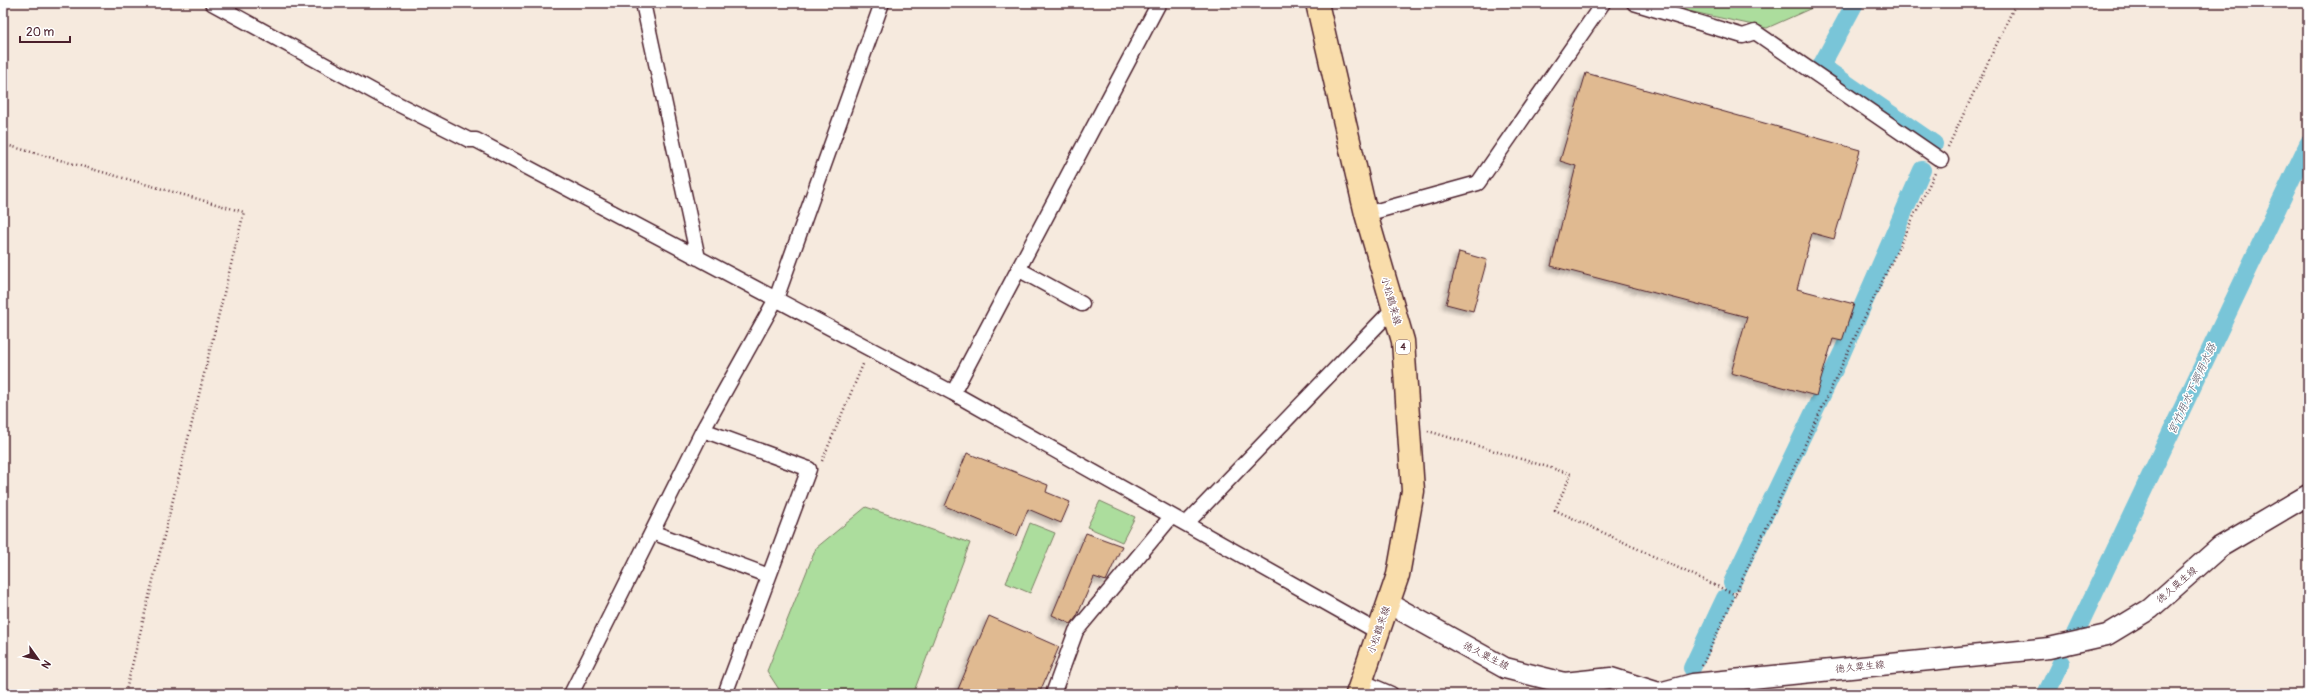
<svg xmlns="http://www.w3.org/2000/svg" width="2311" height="697" font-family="Pangolin,'Klee One',sans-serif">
<defs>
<filter id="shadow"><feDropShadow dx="-3.5" dy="3.5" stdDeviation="2" flood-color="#0004"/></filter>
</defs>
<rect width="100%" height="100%" fill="#f6eade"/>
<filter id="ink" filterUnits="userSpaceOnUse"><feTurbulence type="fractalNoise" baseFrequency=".025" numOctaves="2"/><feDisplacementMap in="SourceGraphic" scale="8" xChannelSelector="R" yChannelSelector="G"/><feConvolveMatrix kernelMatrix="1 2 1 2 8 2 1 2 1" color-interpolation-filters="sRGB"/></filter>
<g filter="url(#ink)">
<path fill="#acdd9d" stroke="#7b7e64" d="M1675,3H1823L1767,28L1679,9Z
M1100,501L1135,517L1122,542L1087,527Z
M866,507L970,543L913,694H782L767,671L816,548Z
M1030,523L1055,533L1030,593L1006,583Z"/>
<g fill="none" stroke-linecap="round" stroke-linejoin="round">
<path stroke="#79c5d8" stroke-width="18" d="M1855,3L1821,66L1934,144
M1732,583L1842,353L1922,170
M2075,634L2308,144
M1692,668L1725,598
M2046,694L2061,663"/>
</g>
<path fill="#e0ba91" stroke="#4a1f2b" filter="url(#shadow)" d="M1586,73L1860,150L1834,239L1812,233L1797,289L1854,304L1842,341L1833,339L1816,396L1731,373L1747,317L1551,266L1576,166L1560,161Z
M1459,252L1487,260L1473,311L1446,304Z
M967,453L1048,485L1046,492L1070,502L1061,523L1028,509L1017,536L945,506Z
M1086,533L1122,546L1106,581L1094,577L1077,616L1071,624L1052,615Z
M989,616L1059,647L1039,694H956Z"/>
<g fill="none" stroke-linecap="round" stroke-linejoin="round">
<defs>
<path id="street" d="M212,3L380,95L469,140H476L953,393L1378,632
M643,3L698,258
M1634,3L1743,36L1755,32L1941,160
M1366,214L1478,183L1603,3
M1018,269L1082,304
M953,393L1159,3
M703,430L809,469L725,694
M1186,524L1393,309
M652,532L769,576
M1361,681L1391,694
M571,694L703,430L776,299L882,3
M1053,694L1076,631L1171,517"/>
<path id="secondary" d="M1388,603L1505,668L1564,683L1611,678L1659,693L1693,684L2049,648L2107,635L2150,609L2220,547L2308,495"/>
<path id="primary" d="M1317,3L1366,214L1403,341L1413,491L1398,575L1357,694"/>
</defs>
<use href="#street" stroke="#4a1f2b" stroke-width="17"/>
<use href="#secondary" stroke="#4a1f2b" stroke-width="23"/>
<use href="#primary" stroke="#4a1f2b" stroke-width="25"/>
<path stroke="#4a1f2b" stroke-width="2.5" stroke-dasharray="1 3" stroke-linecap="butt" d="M3,144L244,212L125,694
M1948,147L2016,3
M1428,431L1571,474L1555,510L1736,595
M822,461L864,362
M1702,666L1854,339L1935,173"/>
<use href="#street" stroke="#fff" stroke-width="14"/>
<use href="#secondary" stroke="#fff" stroke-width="20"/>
<use href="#primary" stroke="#f9ddab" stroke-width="22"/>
</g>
</g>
<g text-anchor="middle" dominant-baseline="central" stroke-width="3" stroke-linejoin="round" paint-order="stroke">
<rect fill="#fff" stroke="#80626b" stroke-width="1" x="1396" y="340" width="14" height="14" rx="3"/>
<g font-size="9" font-weight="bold" fill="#4a1f2b">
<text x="1403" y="347">4</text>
</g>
<g font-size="10" fill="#4a1f2b" stroke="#fff">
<text transform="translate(1391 301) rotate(74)">小松鶴来線</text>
<text transform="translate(2177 585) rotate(-41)">徳久粟生線</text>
<text transform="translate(1379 630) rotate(-71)">小松鶴来線</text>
<text transform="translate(1486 656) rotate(27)">徳久粟生線</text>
<text transform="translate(1860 667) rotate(-6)">徳久粟生線</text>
</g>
<g font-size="11" font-style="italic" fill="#5a5968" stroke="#fff">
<text transform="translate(2192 389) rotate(-65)">宮竹用水下郷用水路</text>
</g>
</g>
<rect width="2311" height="697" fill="none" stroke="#fff" stroke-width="16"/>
<rect x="8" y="8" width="2295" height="681" fill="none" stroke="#4a1f2b" stroke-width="1.5" filter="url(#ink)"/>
<g transform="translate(38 659) rotate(123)" stroke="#ffffff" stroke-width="3" paint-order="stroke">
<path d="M0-3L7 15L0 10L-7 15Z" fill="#4a1f2b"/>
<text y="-6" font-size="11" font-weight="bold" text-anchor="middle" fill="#4a1f2b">N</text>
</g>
<path d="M20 36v6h50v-6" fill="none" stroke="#4a1f2b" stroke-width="2"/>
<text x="26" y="36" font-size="12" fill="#4a1f2b" stroke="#ffffff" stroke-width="3" paint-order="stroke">20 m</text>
</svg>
